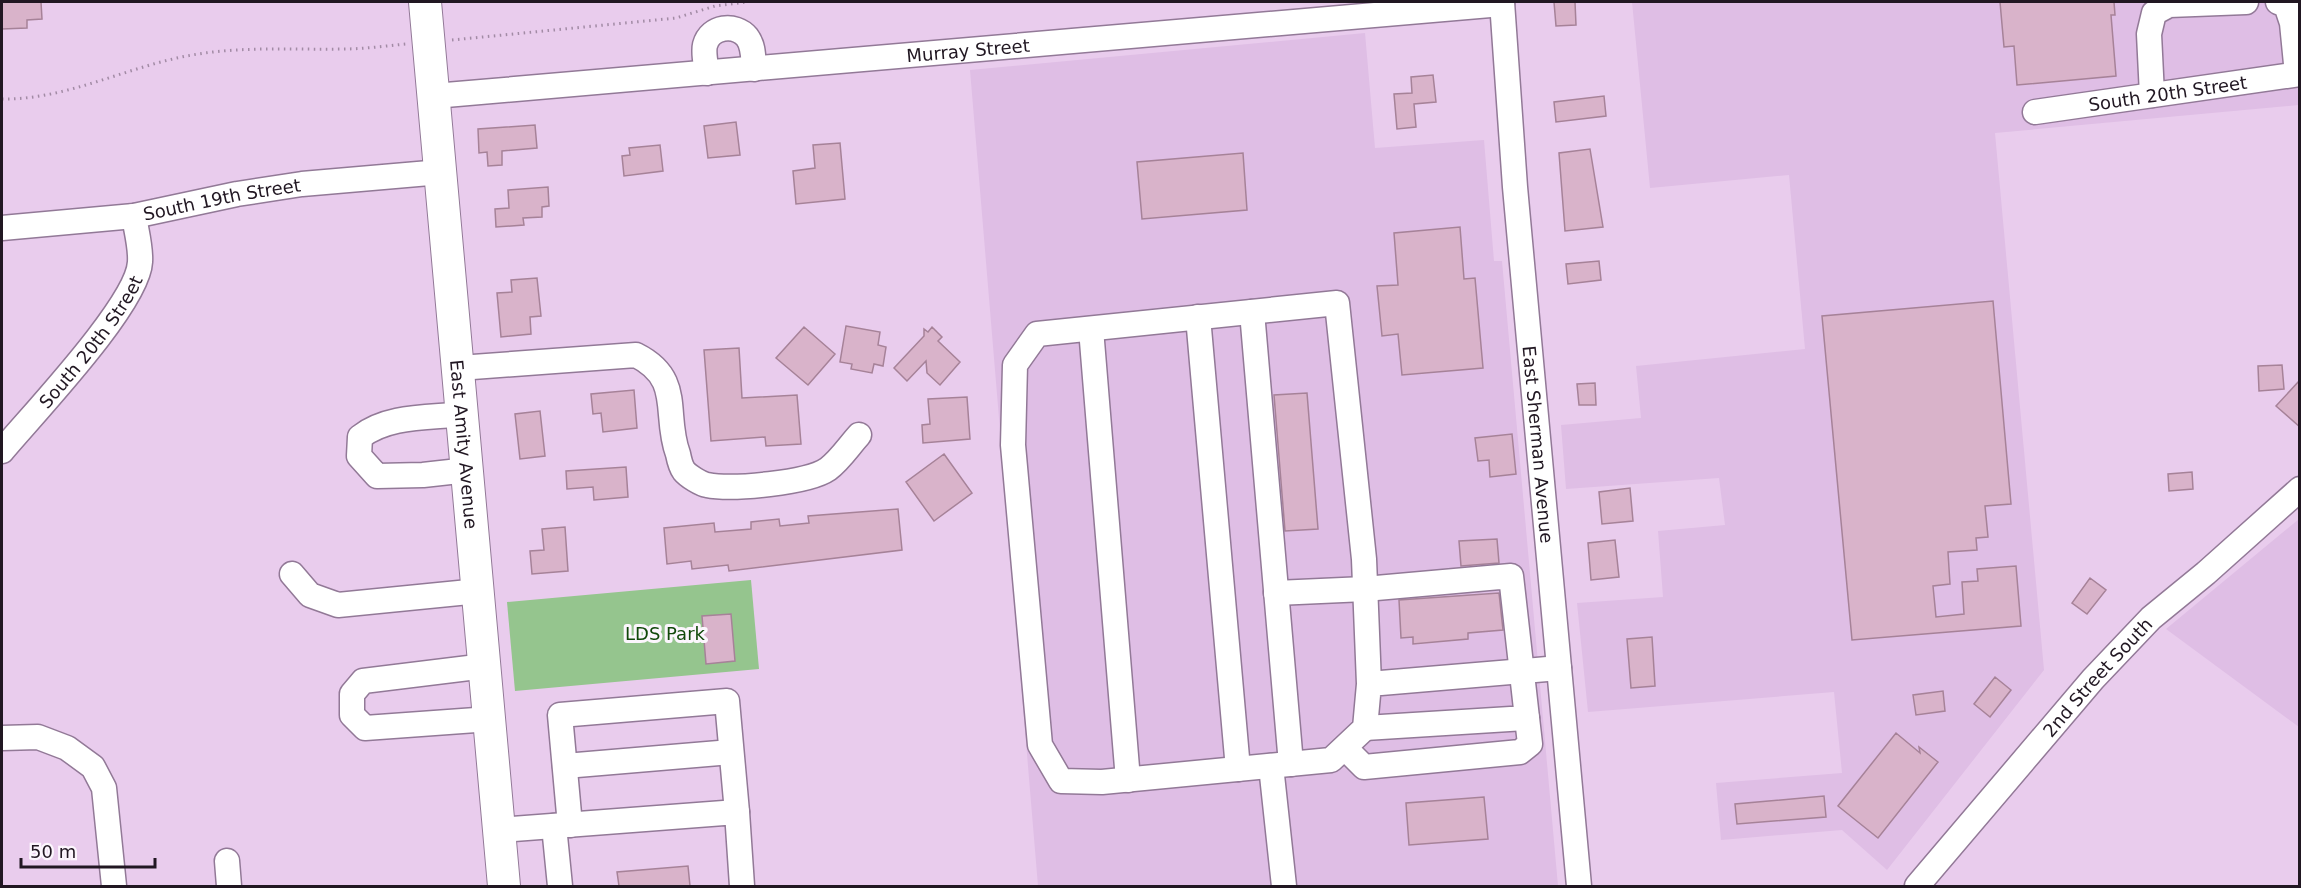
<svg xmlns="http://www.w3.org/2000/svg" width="2301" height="888" font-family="'DejaVu Sans',sans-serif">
<rect width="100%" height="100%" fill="#e9cced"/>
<path fill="#dfbee5" d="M1632,2H2299V105L1995,133L2044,670L1887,870L1842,830L1721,840L1716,783L1842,773L1834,692L1588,712L1577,603L1663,597L1658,531L1725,525L1719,478L1566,489L1561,425L1641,418L1636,366L1805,349L1789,175L1650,188Z
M1365,33L1375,148L1484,140L1494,261H1502L1558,886H1038L970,70Z
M2299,519V727L2166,629Z"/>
<path fill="#95c58e" d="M751,580L759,669L515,691L507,602Z"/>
<path fill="#d9b3ca" stroke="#a68298" stroke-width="1.5" d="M2,2H41L42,19L27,20V28L2,29Z
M1554,2H1575L1576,25L1556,26Z
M2000,2H2114L2115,15H2111L2116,76L2017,85L2014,46L2004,47Z
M1433,75L1436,102L1414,104L1416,127L1397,129L1394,94L1412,93L1411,77Z
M1604,96L1606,116L1556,122L1554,102Z
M736,122L740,155L708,158L704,126Z
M535,125L537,148L502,151V165L488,166L487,152L479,153L478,129Z
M840,143L845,199L796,204L793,171L815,168L813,145Z
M660,145L663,171L624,176L622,156L630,155L629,148Z
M1590,149L1603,227L1565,231L1559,153Z
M1243,153L1247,210L1142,219L1137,162Z
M548,187L549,206L542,207V217L523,218L524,225L496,227L495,209L509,208L508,190Z
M1460,227L1464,279L1475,278L1483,368L1402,375L1398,334L1382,336L1377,286L1398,285L1394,233Z
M1599,261L1601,280L1568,284L1566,264Z
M537,278L541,316L530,317L531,334L501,337L497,293L512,292L511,280Z
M1993,301L2011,504L1985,506L1988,537L1976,538L1977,550L1948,552L1950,584L1933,586L1936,617L1964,614L1962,582L1978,581L1977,569L2016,566L2021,626L1852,640L1822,316Z
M846,326L880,332L878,345L886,347L883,366L874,364L872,373L851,369L852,364L840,362Z
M804,327L835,354L808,385L776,358Z
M932,327L942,337L938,341L960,362L940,385L927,373L926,361L907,381L894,368L924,336V329L928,332Z
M739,348L742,398L797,395L801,444L766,446L765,437L711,441L704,350Z
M2282,365L2284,389L2259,391L2258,366Z
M2300,380V427L2276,406Z
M1595,383L1596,405H1579L1577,384Z
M634,390L637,428L603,432L601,413L593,414L591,394Z
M1307,393L1318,529L1285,531L1274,395Z
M967,397L970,439L923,443L922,425L930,424L928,399Z
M540,411L545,456L520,459L515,414Z
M1512,434L1516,474L1490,477L1489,460L1478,461L1475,438Z
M944,454L972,493L934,521L906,482Z
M626,467L628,497L594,500L593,487L567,489L566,471Z
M2192,472L2193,489L2169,491L2168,474Z
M1630,488L1633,521L1602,524L1599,492Z
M898,509L902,550L729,571L728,565L692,569L691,561L667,564L664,528L714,523L715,532L751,529V522L779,519L780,526L809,523L808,516Z
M565,527L568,571L532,574L530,551L544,550L542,529Z
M1497,539L1499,563L1461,566L1459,541Z
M1615,540L1619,577L1591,580L1588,543Z
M2090,578L2106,590L2087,614L2072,603Z
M1499,593L1503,630L1468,633V639L1413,644V637L1401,638L1399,600Z
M731,614L735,661L706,664L702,616Z
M1652,637L1655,686L1631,688L1627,639Z
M1995,677L2011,690L1990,717L1974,704Z
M1943,691L1945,711L1916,715L1913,695Z
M1896,733L1920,753L1919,747L1938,762L1878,838L1838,806Z
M1824,796L1826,817L1737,824L1735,804Z
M1484,797L1488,839L1409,845L1406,803Z
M688,866L690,886H619L617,872Z"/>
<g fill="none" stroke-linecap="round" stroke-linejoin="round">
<defs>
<g id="minor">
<path id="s1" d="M1502,2L1515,187L1579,886"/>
<path d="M2278,2L2286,5L2292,23L2297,74"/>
<path d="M707,73C706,65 703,53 705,45C710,26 735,23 747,37C754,46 753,58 754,69"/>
<path d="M2152,95L2149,34L2154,13L2169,5L2246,2"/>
<path id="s2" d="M434,96L1502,4"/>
<path id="s3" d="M2035,112L2300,74"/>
<path id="s4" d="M2,228L134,216L237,194L302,184L441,172"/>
<path d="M1252,312L1291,764"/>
<path d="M1198,317L1238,769"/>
<path d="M1091,329L1128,780"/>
<path d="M459,368L636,355C684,379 663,414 678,454C679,459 681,467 684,471C688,476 701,484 707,485C732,490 808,483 828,469C840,460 849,446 859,435"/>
<path d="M463,414C429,418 388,415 360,437L359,456L377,476L423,475L468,470"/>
<path id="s5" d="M2,451C32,415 138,304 140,262C141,247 136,230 134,216"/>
<path d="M292,574L310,595L338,605L479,591"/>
<path d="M1276,593L1365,589L1511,576L1527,718L1365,728"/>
<path d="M485,666L363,681L352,694V715L365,728L490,719"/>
<path d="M1369,684L1365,728L1331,760L1102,782L1061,781L1040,745L1013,445L1015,365L1037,334L1337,303L1364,559L1369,684L1559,668"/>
<path d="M2,738L38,737L67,748L93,767L104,788L114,886"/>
<path d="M1345,748L1364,767L1520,752L1530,744L1527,718"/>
<path d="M565,766L731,752"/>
<path d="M1271,766L1284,886"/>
<path d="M570,825L560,715L727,701L737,812"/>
<path d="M554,826L560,886"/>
<path d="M500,830L737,812L742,886"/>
<path d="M227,861L229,886"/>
<path id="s6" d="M1917,886L2093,679L2151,618L2206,573L2300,489"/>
</g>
<g id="major">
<path id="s7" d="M425,2L504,886"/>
</g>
</defs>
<use href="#minor" stroke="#927997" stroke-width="27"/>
<use href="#major" stroke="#927997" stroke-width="34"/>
<path stroke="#a28ba5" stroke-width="3" stroke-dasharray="1.5 4.5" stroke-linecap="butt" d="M452,40L676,18L715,6L747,2
M2,99C67,100 128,66 192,55C243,46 292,50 343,49C364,49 385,46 406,44"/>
<use href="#minor" stroke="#fff" stroke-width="24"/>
<use href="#major" stroke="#fff" stroke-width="32"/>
</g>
<g text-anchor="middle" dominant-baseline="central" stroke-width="6" stroke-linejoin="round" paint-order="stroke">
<g font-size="18" fill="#211722" stroke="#fcf6fd">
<text stroke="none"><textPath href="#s2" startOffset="536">Murray Street</textPath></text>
<text stroke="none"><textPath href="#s3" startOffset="134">South 20th Street</textPath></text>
<text stroke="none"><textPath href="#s4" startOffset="222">South 19th Street</textPath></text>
<text stroke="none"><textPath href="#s5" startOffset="141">South 20th Street</textPath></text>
<text stroke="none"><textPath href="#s7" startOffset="444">East Amity Avenue</textPath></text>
<text stroke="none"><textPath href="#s1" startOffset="444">East Sherman Avenue</textPath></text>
<text stroke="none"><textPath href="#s6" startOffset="276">2nd Street South</textPath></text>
</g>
<g font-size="18" fill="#104809" stroke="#fcf6fd">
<text x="665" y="633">LDS Park</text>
</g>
</g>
<rect width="2301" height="888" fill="none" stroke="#211722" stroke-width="6"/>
<path d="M21 858v9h134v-9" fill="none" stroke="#211722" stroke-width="3"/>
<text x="30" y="858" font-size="18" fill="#211722" stroke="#fcf6fd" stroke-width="4.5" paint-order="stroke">50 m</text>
</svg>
